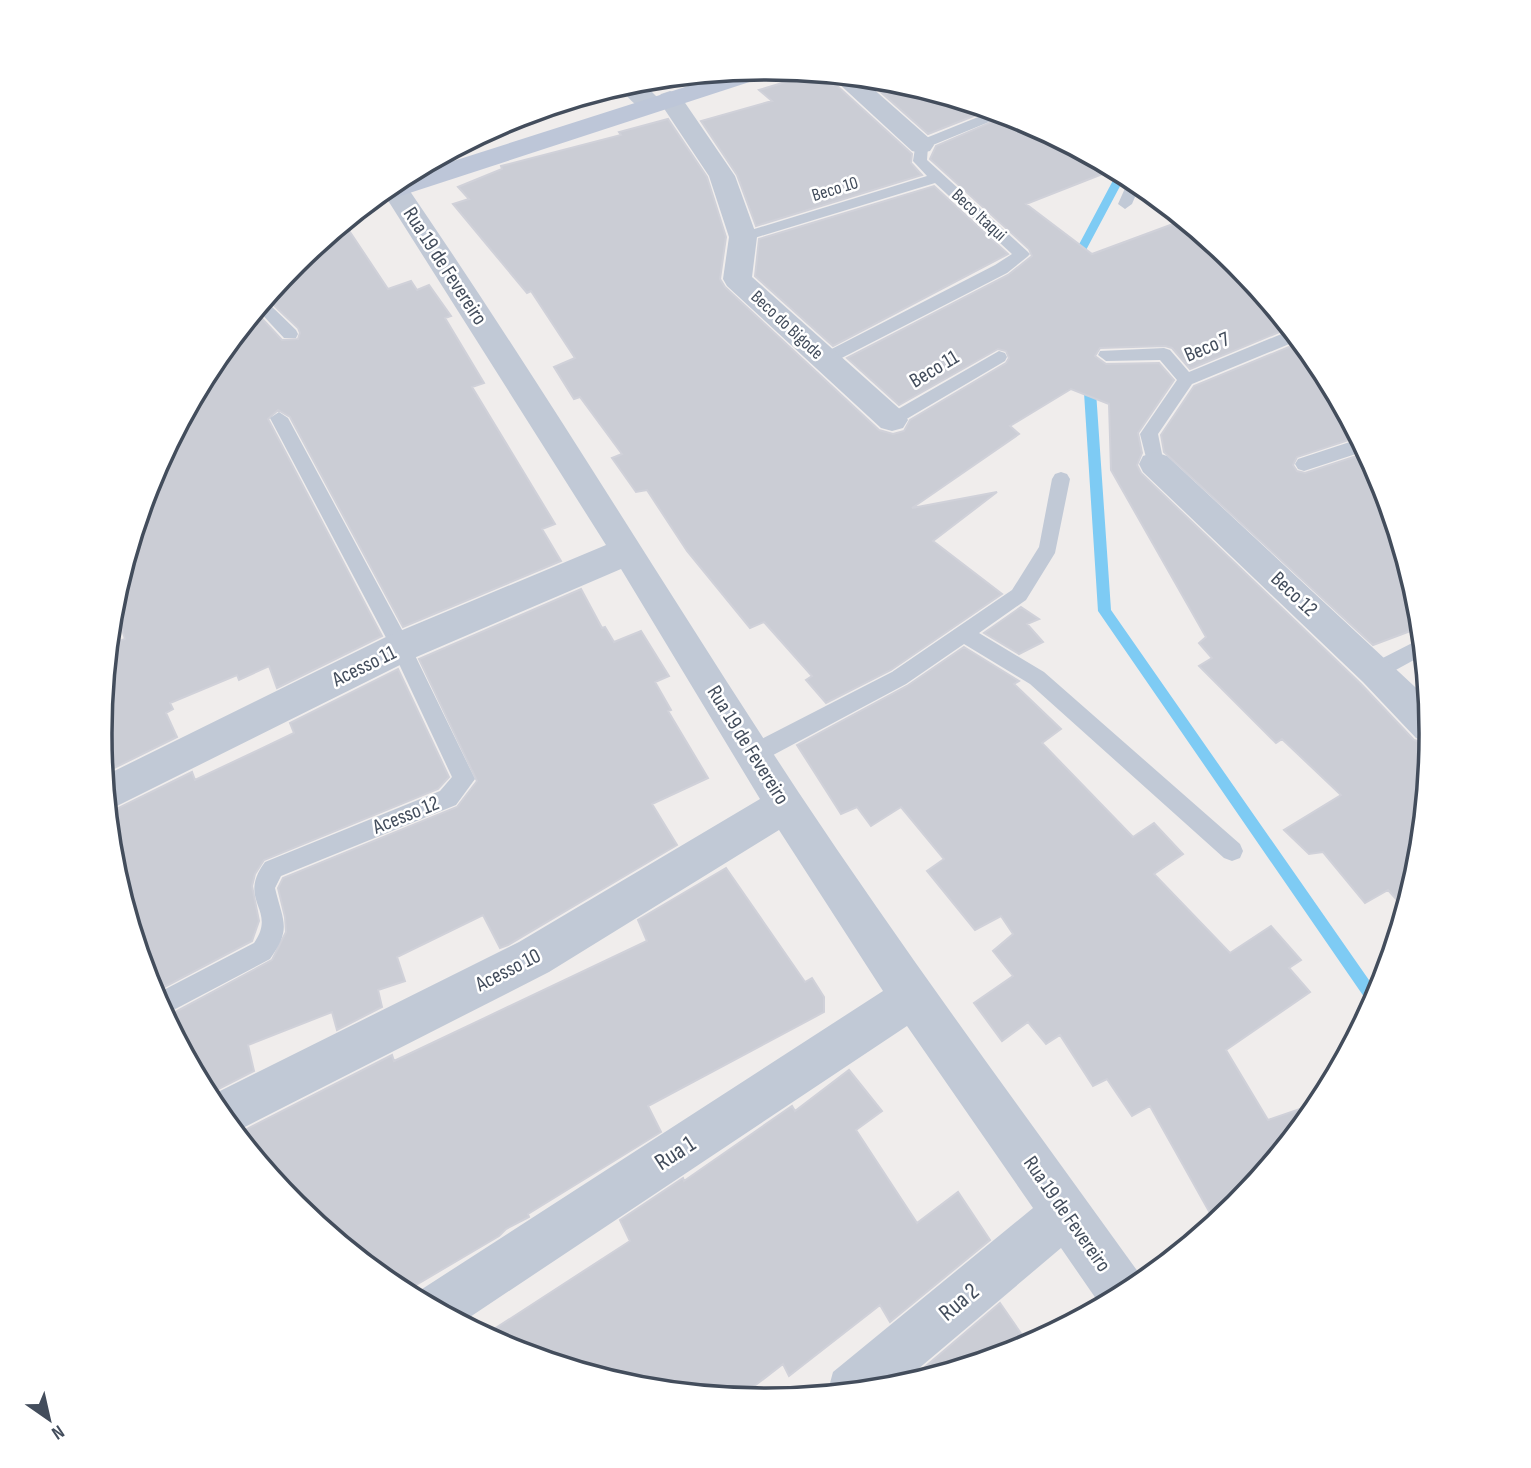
<svg xmlns="http://www.w3.org/2000/svg" width="1531" height="1468" font-family="'Sofia Sans Condensed',sans-serif">
<rect width="100%" height="100%" fill="#f0edec"/>
<g fill="none" stroke-linecap="round" stroke-linejoin="round">
<path fill="#7ecbf4" fill-rule="evenodd" d="M1118,171L1126,175L1085,252L1086,263L1081,266L1077,265L1075,252Z
M1089,373L1095,377L1111,610L1378,993L1371,1007L1098,611L1083,377Z"/>
</g>
<path fill="#cbcdd5" stroke="#d0d1d9" stroke-width="2" d="M815,73L830,75L834,83L912,154L911,163L922,175L756,226L737,175L701,121L772,101L759,90Z
M865,78L896,81L989,110L928,134Z
M1008,115L1021,119L1115,169L1026,204L1092,254L1184,220L1237,264L1289,328L1190,369L1172,348L1165,346L1100,348L1095,356L1106,364L1159,363L1174,380L1138,433L1142,453L1137,465L1141,473L1361,684L1414,740L1430,744L1418,864L1405,909L1388,890L1365,903L1323,852L1309,854L1284,830L1341,795L1282,739L1276,743L1199,666L1212,658L1199,643L1206,637L1111,470L1109,404L1071,389L1010,426L1019,434L912,508L997,492L933,541L1002,594L891,670L826,703L806,680L812,676L764,622L750,628L687,551L647,490L636,492L612,458L622,454L580,397L574,399L554,367L575,358L531,291L527,293L453,204L469,199L458,187L502,169L501,166L621,135L619,132L668,119L707,177L726,237L720,279L725,287L879,430L893,434L904,431L910,420L1006,363L1009,358L1006,351L998,349L899,405L847,358L1008,275L1032,256L1029,249L930,159L936,146Z
M934,186L1008,254L833,346L755,276L759,239Z
M344,223L388,289L411,281L417,290L429,285L451,316L445,318L484,383L472,387L555,524L542,529L561,561L403,627L290,417L278,410L268,419L382,636L277,688L269,666L239,680L237,675L170,703L173,709L166,713L177,737L104,773L100,734L109,645L125,639L113,601L151,479L212,364L255,311L282,340L298,339L300,333L298,328L266,298L295,263Z
M1301,342L1319,364L1358,437L1297,457L1293,465L1297,471L1305,473L1366,453L1381,480L1419,605L1421,627L1373,645L1164,452L1161,435L1194,386Z
M581,589L602,628L605,627L614,642L641,631L669,676L655,682L671,710L668,711L708,778L652,804L677,845L508,945L500,948L483,915L397,957L405,981L378,990L382,1007L337,1030L332,1012L248,1045L254,1071L207,1095L166,1017L272,960L286,932L285,917L278,888L283,878L457,807L477,781L419,659Z
M1021,607L1039,619L1027,624L1043,642L1019,654L984,633Z
M964,647L1019,681L1014,684L1061,729L1042,743L1133,837L1154,823L1183,854L1154,874L1230,953L1271,926L1301,960L1289,968L1310,992L1226,1050L1268,1120L1320,1102L1236,1205L1215,1222L1150,1106L1132,1116L1107,1079L1093,1086L1060,1035L1046,1044L1028,1022L1002,1041L974,1003L1013,976L993,951L1013,934L1001,916L975,930L927,871L944,859L901,807L871,826L857,807L841,814L797,745L907,686Z
M398,669L449,777L438,789L264,860L255,874L252,886L259,921L252,941L153,993L112,863L108,813L192,772L195,780L294,733L290,723Z
M726,868L805,982L812,978L824,997V1012L648,1106L661,1132L528,1214L529,1217L506,1229L499,1236L404,1292L294,1204L237,1134L392,1055L394,1061L647,941L638,920Z
M849,1070L882,1111L856,1130L917,1223L958,1192L990,1240L890,1322L880,1305L789,1376L783,1364L740,1397L635,1387L510,1349L485,1335L630,1241L620,1220L683,1178L684,1181L792,1106L795,1111Z
M1000,1303L1029,1345L923,1379L919,1372Z"/>
<g fill="none" stroke-linecap="round" stroke-linejoin="round">
<path fill="#c1c9d6" fill-rule="evenodd" d="M993,111L1006,115L928,147L927,160L1027,251L1030,254L1027,257L1007,273L830,364H818L816,360L818,356L995,265L1012,254L935,183L748,240H738L735,237L738,234L927,176L913,161L916,142Z
M1130,177L1140,185L1132,204L1125,209L1118,204Z
M265,300L296,330L298,334L296,338H284L257,309Z
M1291,330L1299,340L1192,384L1158,434L1164,464L1161,469H1149L1140,434L1177,380L1160,360L1106,361L1098,355L1100,351L1164,348L1170,350L1189,372Z
M999,351L1005,353L1007,357L1005,361L898,424H886L883,420L886,416Z
M279,412L288,418L408,641L475,779L456,805L281,876L275,888C283,922 292,928 270,959L164,1015L154,995L254,943C278,909 236,901 265,862L440,791L452,777L392,649L270,418Z
M1359,439L1365,451L1304,471L1298,469L1295,464L1298,459Z
M1061,472L1067,474L1070,479L1055,553L1026,600L979,633L1044,672L1240,844L1243,851L1240,858L1232,861L1224,858L1030,684L964,644L906,684L762,761L754,763L746,761L743,754L746,747L892,672L1012,590L1039,547L1052,479L1055,474Z
M1422,638L1423,655L1383,677L1376,679L1369,677L1366,671L1369,665Z"/>
<path fill="#c1c9d6" fill-rule="evenodd" d="M833,75L861,78L930,139L934,145L930,151L921,153L912,151L836,81Z
M641,81L658,98L661,94L670,91L679,94L735,176L757,237L752,277L903,412L908,420L903,428L892,431L881,428L727,286L723,279L729,237L709,176L663,107L660,110C641,115 630,100 619,86Z
M401,178C539,379 665,589 799,793C908,957 1026,1116 1141,1276L1143,1281L1101,1306L1061,1248L898,1386L827,1394L833,1372L1033,1208L907,1026L461,1323L416,1298L419,1291L883,991L779,830L549,972L237,1131L235,1132L208,1097L519,942L760,799L621,569L414,658L107,811L104,776L388,636L606,545L382,191Z
M1155,452L1167,456L1428,699L1430,742L1416,738L1363,682L1143,472L1139,464L1143,456Z"/>
<path fill="#bdc6d8" fill-rule="evenodd" d="M766,68L779,70L777,73L391,199L381,201L373,199L400,178L732,72Z"/>
</g>
<g text-anchor="middle" dominant-baseline="central" stroke-width="5" stroke-linejoin="round" paint-order="stroke">
<g font-size="18" fill="#434d5c" stroke="#fff">
<text transform="translate(835 189) rotate(-17)">Beco 10</text>
<text transform="translate(979 215) rotate(43)">Beco Itaqui</text>
<text transform="translate(787 325) rotate(43)">Beco do Bigode</text>
</g>
<g font-size="21" fill="#434d5c" stroke="#fff">
<text transform="translate(445 266) rotate(57)">Rua 19 de Fevereiro</text>
<text transform="translate(1207 347) rotate(-23)">Beco 7</text>
<text transform="translate(934 369) rotate(-31)">Beco 11</text>
<text transform="translate(1294 594) rotate(43)">Beco 12</text>
<text transform="translate(364 666) rotate(-26)">Acesso 11</text>
<text transform="translate(748 745) rotate(58)">Rua 19 de Fevereiro</text>
<text transform="translate(406 815) rotate(-22)">Acesso 12</text>
<text transform="translate(508 970) rotate(-27)">Acesso 10</text>
<text transform="translate(1067 1214) rotate(55)">Rua 19 de Fevereiro</text>
</g>
<g font-size="24" fill="#434d5c" stroke="#fff">
<text transform="translate(675 1153) rotate(-33)">Rua 1</text>
<text transform="translate(959 1302) rotate(-40)">Rua 2</text>
</g>
</g>
<path d="M0 0H1531V1468H0ZM765 80H766A653 653 0 0 1 1419 733V735A653 653 0 0 1 766 1388H765A653 653 0 0 1 112 735V733A653 653 0 0 1 765 80Z" fill="#fff" fill-rule="evenodd"/>
<path fill="none" stroke="#434d5c" stroke-width="3.5" d="M765 80H766A653 653 0 0 1 1419 733V735A653 653 0 0 1 766 1388H765A653 653 0 0 1 112 735V733A653 653 0 0 1 765 80Z"/>
<g transform="translate(49 1419) rotate(146)" stroke="#ffffff" stroke-width="5" paint-order="stroke">
<path d="M0-5L12 26L0 18L-12 26Z" fill="#434d5c"/>
<text y="-10" font-size="19" font-weight="bold" text-anchor="middle" fill="#434d5c">N</text>
</g>
</svg>
